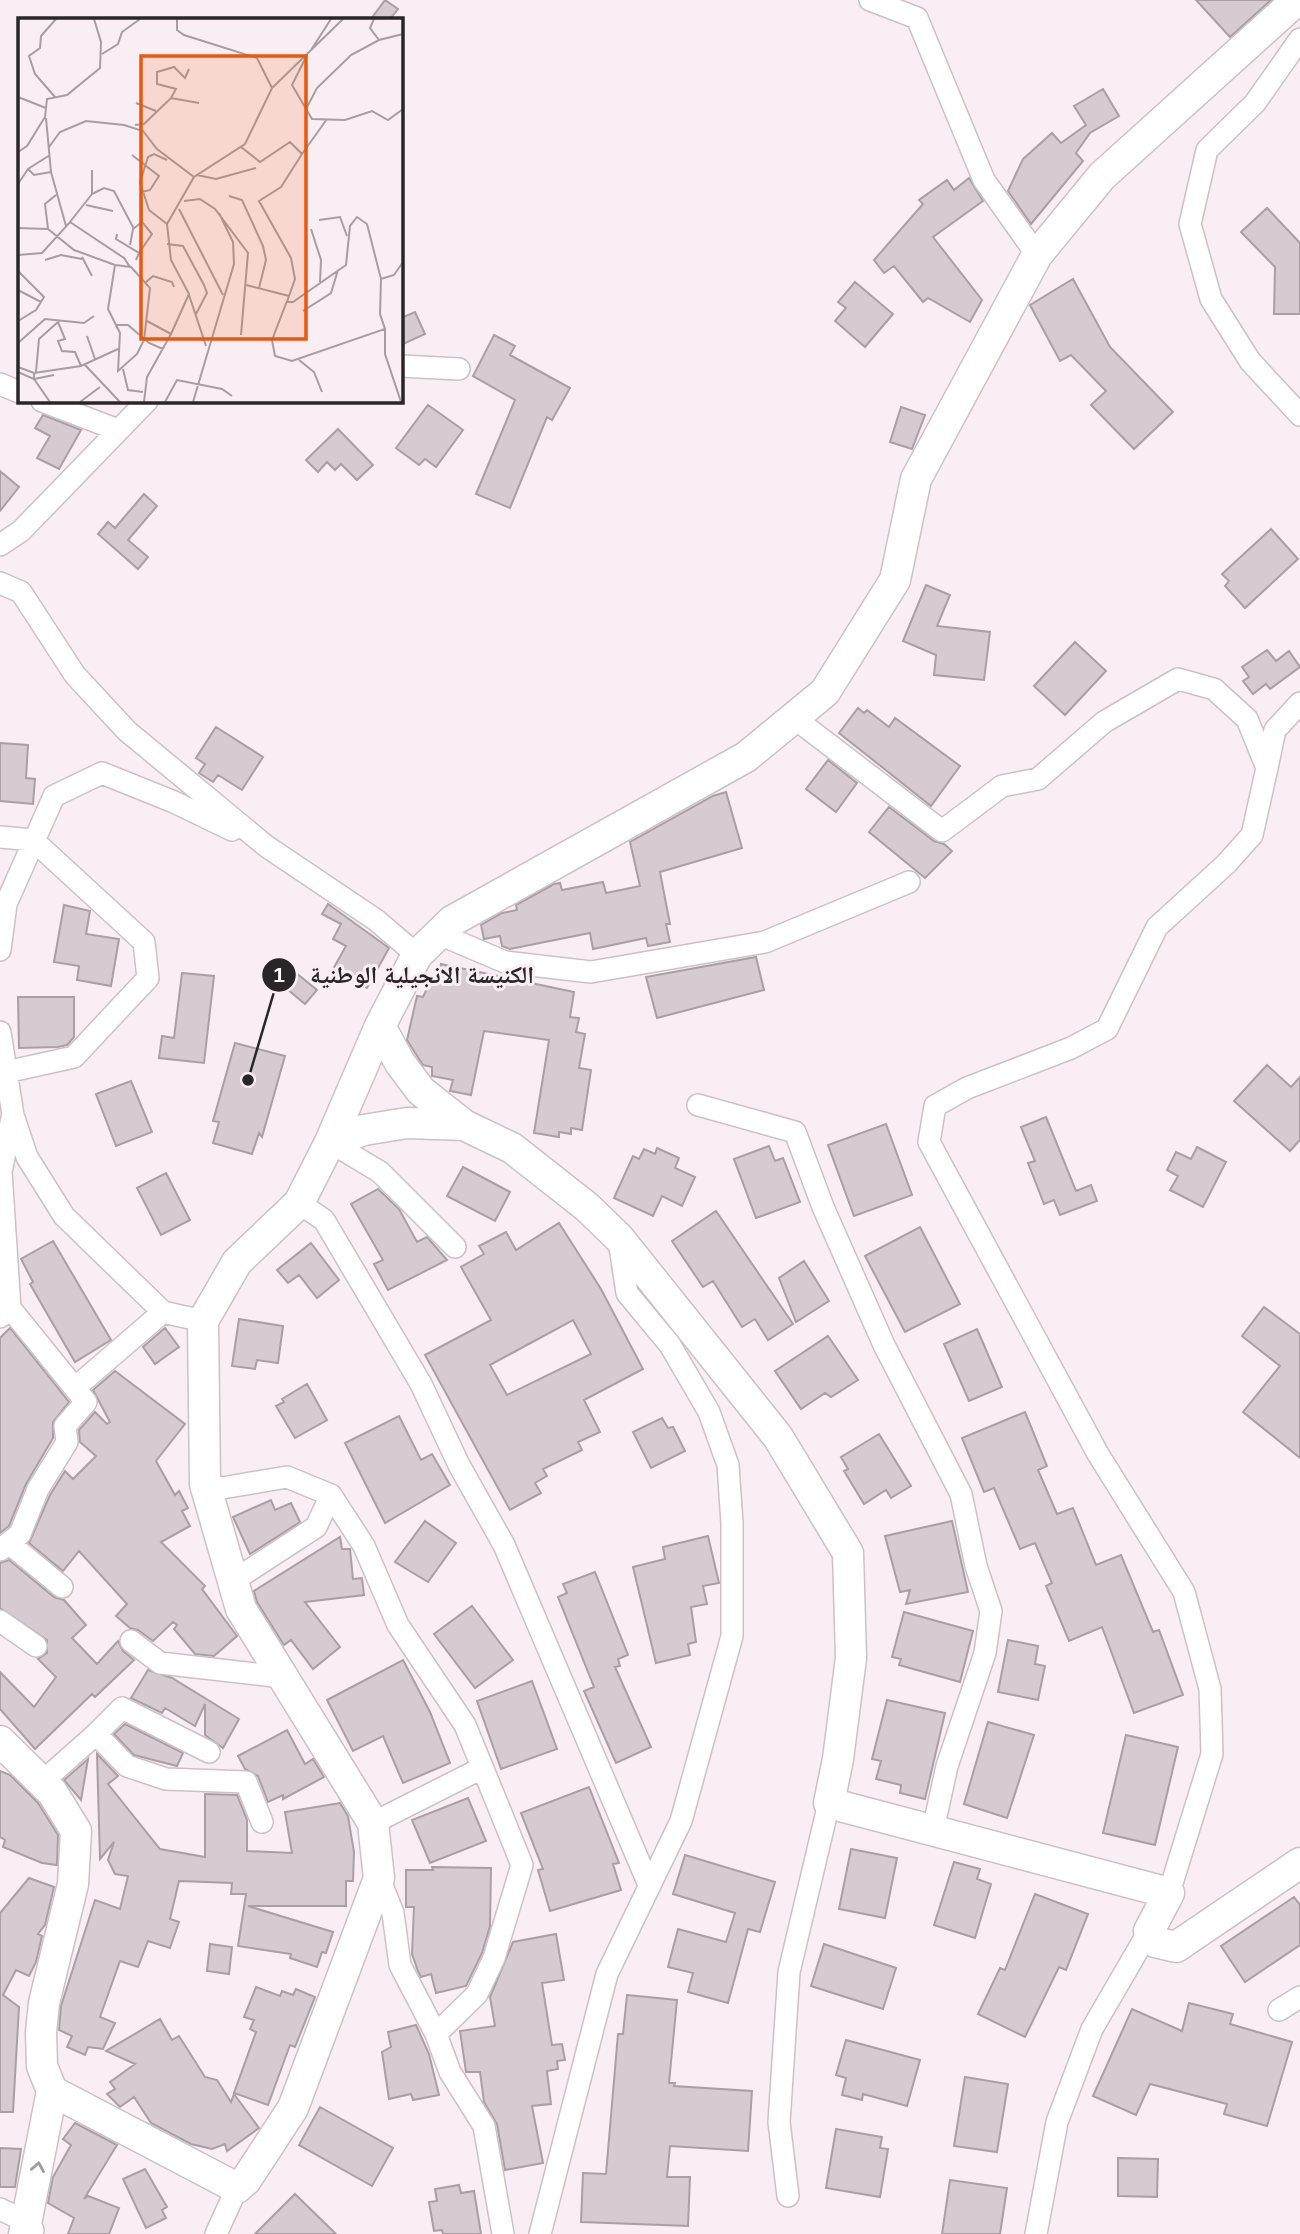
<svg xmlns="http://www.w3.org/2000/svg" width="1300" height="2234" font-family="Arial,'Noto Naskh Arabic',sans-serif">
<rect width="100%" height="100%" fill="#f9eef3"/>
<path fill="#d5cbd0" stroke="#a99fa4" stroke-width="2" fill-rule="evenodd" d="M385,0L398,9L390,19H371Z
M1196,0H1271L1230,37Z
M1103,89L1119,116L1090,133L1076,153L1083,161L1031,224L1008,191L1023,159L1052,133L1061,143L1086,125L1074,106Z
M969,178L983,201L933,237L982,300L970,322L928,298L923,302L894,266L884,273L874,260L923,204L919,200L947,180L954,190Z
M1267,208L1300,243V314H1274L1275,267L1241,232Z
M1073,279L1110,347L1173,412L1134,449L1091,405L1106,391L1071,355L1060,361L1030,305Z
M855,282L893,314L865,347L835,321L846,308L838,302Z
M415,312L425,334L401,345V318Z
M494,335L515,346L510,355L570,388L552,420L547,417L510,508L476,494L515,400L473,376Z
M428,405L463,430L436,467L425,459L419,465L396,448Z
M901,407L925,415L912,449L890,442Z
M43,415L81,430L59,469L37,458L50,436L35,428Z
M338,429L373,465L357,480L341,464L335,470L327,462L318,472L306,460Z
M0,471L19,487L0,511Z
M144,494L157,506L128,540L148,557L138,569L98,534L108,522L115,528Z
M1271,529L1298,559L1245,608L1225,586L1229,581L1222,574Z
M926,585L950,595L937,626L990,632L984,680L934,675L936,655L903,641Z
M1075,642L1106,671L1065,715L1034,686Z
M1267,650L1276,661L1289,651L1300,667L1270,689L1266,684L1253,694L1243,681L1249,677L1242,667Z
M858,708L864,713L867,710L889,727L895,718L960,766L931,806L839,733Z
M216,727L263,757L242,790L218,775L213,782L199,773L205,764L196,758Z
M0,743L28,745L26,778L35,779L33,804L0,801Z
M828,760L857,783L836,812L806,789Z
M726,792L742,848L660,872L670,924H666L670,942L648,946L646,938L593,949L590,933L510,949L502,946L500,936L484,939L481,925L502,913L517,910L516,905L554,884L560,883L562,890L603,882L606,893L640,886L630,842L713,796Z
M889,807L934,841L944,844L952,851L925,878L869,832Z
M328,904L389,948L367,988L333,969L346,946L333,939L341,924L322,914Z
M64,905L90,911L86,934L119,939L111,986L77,980L79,966L54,962Z
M756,957L764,990L657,1018L646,977Z
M285,964L317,990L305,1004L274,978Z
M441,964L574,992L570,1017L579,1018L576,1032L585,1034L579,1068L591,1070L582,1130L571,1128V1134L559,1132V1137L534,1133L549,1040L484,1031L471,1095L450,1091L453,1080L432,1076V1067L423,1065L407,1040L417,996L423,997L431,980L437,981Z
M182,973L214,976L204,1063L159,1058L162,1036L174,1038Z
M18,997H74V1037L67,1045L58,1047L19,1048Z
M235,1043L285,1056L262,1137L259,1133L252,1154L213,1143L219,1122L213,1121Z
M1267,1065L1291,1087L1300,1077V1140L1290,1151L1234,1101Z
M131,1081L152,1132L116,1146L96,1094Z
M1046,1117L1076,1191L1091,1185L1097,1201L1060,1215L1054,1200L1044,1204L1028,1163L1035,1161L1021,1127Z
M886,1124L912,1195L854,1216L828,1145Z
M769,1146L775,1161L783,1158L800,1202L756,1218L734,1159Z
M1197,1147L1226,1162L1203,1207L1170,1190L1178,1176L1167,1170L1176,1152L1191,1159Z
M657,1148L679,1158L675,1168L695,1177L682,1206L662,1196L653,1216L614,1198L633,1156L639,1159L644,1149L655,1154Z
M463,1167L510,1192L495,1221L447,1196Z
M166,1173L190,1220L161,1235L137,1188Z
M378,1189L399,1209L417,1242L427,1237L447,1260L388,1290L374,1264L383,1260L351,1204Z
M716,1211L793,1324L768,1340L755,1319L742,1327L713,1281L703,1287L672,1241Z
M559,1223L601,1289L643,1369L584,1400L600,1432L578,1442L582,1450L543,1469L547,1476L535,1483L541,1493L510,1510L425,1355L491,1320L461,1267L484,1254L479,1246L506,1232L516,1250ZM573,1320L591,1354L507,1395L490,1365Z
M920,1227L960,1304L905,1332L865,1256Z
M53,1241L111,1340L75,1362L30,1284L33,1282L21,1259Z
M311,1243L339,1280L317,1298L299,1275L288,1283L277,1270Z
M804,1261L829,1301L796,1322L779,1278Z
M1264,1307L1300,1334V1458L1243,1412L1280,1366L1242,1336Z
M239,1319L283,1326L278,1363L257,1360L255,1369L232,1366Z
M10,1328L69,1402L53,1422V1438L26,1484L9,1526L0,1533V1338Z
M165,1328L179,1347L155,1364L143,1347Z
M977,1329L1002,1387L969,1401L944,1344Z
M828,1336L858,1380L831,1397L825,1393L801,1409L775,1371Z
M115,1371L185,1424L156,1461L175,1495L179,1491L188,1508L182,1511L190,1526L161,1542L205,1586L202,1589L237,1636L214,1656L195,1654L174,1629L177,1625L173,1622L153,1641L138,1630L130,1628L116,1616L127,1604L79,1551L63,1571L29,1543L50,1495L65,1471L73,1479L96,1456L80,1442L79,1430L95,1412L107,1424L110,1422L93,1390Z
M307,1384L327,1420L295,1438L276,1406L284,1402L282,1399Z
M1025,1412L1047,1466L1038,1470L1057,1514L1073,1508L1096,1565L1121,1555L1153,1632L1159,1630L1183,1695L1134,1713L1102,1627L1069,1641L1046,1586L1052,1583L1035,1543L1020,1549L994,1488L984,1492L962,1438Z
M399,1416L421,1460L432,1454L450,1485L385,1523L345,1443Z
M662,1418L668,1428L673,1427L685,1451L651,1468L633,1432Z
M879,1434L911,1486L891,1498L886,1490L864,1504L844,1471L848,1469L841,1457Z
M271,1500L275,1510L291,1503L300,1522L250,1554L233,1517Z
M425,1521L456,1543L428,1582L395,1562Z
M952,1521L968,1592L906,1604L910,1590L900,1592L885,1536Z
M708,1536L719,1583L703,1586L707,1604L691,1607L696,1642L688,1644L690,1655L656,1663L633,1567L665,1559L663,1547Z
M340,1537L342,1549H350L353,1579L362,1578L364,1595L305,1602L340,1647L313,1669L291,1640L284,1645L257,1602L254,1591Z
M9,1560L54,1597L64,1600L86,1625L72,1638L97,1664L118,1641L123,1651L134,1660L95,1697L92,1694L35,1749L0,1709V1672L34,1707L56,1677L38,1659L47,1653V1640L0,1608V1563Z
M595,1572L628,1655L618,1659L620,1666L615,1667L651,1747L616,1763L584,1691L594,1687L558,1597L567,1593L563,1584Z
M472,1606L513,1660L475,1688L434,1634Z
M904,1612L973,1631L960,1682L899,1665L901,1659L892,1657Z
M1008,1640L1038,1646L1035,1664L1045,1666L1038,1700L998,1692Z
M403,1660L430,1712L450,1763L403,1783L383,1736L353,1751L327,1700Z
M148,1670L172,1678L239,1719L223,1748L205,1735V1704L195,1726L165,1708L162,1713L131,1698Z
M532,1681L557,1749L501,1769L477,1701Z
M887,1700L945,1713L925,1799L900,1793L901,1785L876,1779L881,1761L872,1759Z
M988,1722L1034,1735L1007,1818L964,1804Z
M125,1724L183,1753L177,1766L134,1755L114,1734Z
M287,1730L305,1764L313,1759L324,1777L283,1799V1795L268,1802L258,1776L245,1769L238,1756Z
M1126,1735L1178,1747L1155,1845L1103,1833Z
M97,1754L118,1776L108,1784L160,1849L205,1857V1794L237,1795L247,1820V1851L292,1853L285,1812L340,1803L348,1816L354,1852L353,1881H346V1906H248L333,1932L326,1953L322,1952L317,1967L290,1958L291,1954L238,1946L246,1894H231L232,1883L179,1881L170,1919L179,1922L170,1948L148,1941L138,1967L120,1961L100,2017L115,2023L103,2049L88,2047L85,2055L67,2047L72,2036L59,2030L61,2006L95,1900L120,1909L128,1876L115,1874L108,1860L114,1842L100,1859Z
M88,1759L81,1800L64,1780Z
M0,1771L10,1775L38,1803L58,1835L57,1865L42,1863L3,1847L5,1840L0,1837Z
M589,1787L619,1863L613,1864L621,1890L550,1911L538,1870L543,1869L521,1813Z
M468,1798L486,1841L430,1863L412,1820Z
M851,1849L897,1858L885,1918L839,1909Z
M685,1855L775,1882L760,1932L748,1929L728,2003L688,1992L693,1973L668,1967L678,1929L726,1942L735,1913L673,1894Z
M954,1862L980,1869L977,1879L991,1884L975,1938L934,1925Z
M432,1867L491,1868L490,1926L482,1953L466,1986L436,1993L431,1974L421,1977L418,1971L412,1954L414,1907H406V1870H433Z
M29,1878L54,1887L45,1925L38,1934L42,1936L36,1962L29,1976L16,1970L3,1995L19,2007L13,2112H0V1913Z
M1035,1894L1088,1914L1066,1970L1059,1967L1025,2037L978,2014L1000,1968L1005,1970Z
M1294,1897L1300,1905V1945L1245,1982L1221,1946Z
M556,1934L564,1980L542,1983L552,2045L562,2044L565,2060L557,2061L558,2069L547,2071L551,2104L532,2106L543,2163L505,2170L497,2124L484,2102L480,2072H466L460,2031L495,2026L490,1997L513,1942Z
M210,1944L232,1947L229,1974L207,1971Z
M824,1944L896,1968L883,2009L811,1986Z
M256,1987L280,1996L282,1991L293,1995L296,1989L315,1997L295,2047L290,2045L268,2105L234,2093L256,2032L250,2029L254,2020L244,2017Z
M627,1995L677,2000L669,2083H675L674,2086L752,2091L748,2151L670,2146L667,2177H690L688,2226L581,2222L583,2173L606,2174L618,2034H623Z
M1189,2003L1233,2014L1230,2024L1292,2042L1267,2126L1224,2114L1227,2104L1150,2084L1136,2115L1093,2096L1132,2009L1182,2031Z
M160,2019L172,2040L179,2036L205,2077L217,2080L231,2102L234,2094L259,2128L227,2151L225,2144L212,2149L191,2144L151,2123L134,2097L120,2107L107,2094L115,2089L110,2082L135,2064L106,2051Z
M416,2025L429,2054L439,2095L413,2100L411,2094L389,2099L382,2052L391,2047L388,2032Z
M846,2040L920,2060L907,2106L863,2094L862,2100L842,2095L846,2078L836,2075Z
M965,2077L1008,2084L997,2152L954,2146Z
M320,2107L393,2148L372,2186L299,2145Z
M75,2123L117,2145L84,2199L88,2196L119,2208L109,2234H68L74,2218L48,2203L53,2177L71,2145L63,2139Z
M836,2129L882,2137L880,2148L888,2149L880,2197L826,2188Z
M0,2148L21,2149L15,2187H0Z
M1118,2158L1158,2159L1157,2197L1118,2196Z
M145,2169L167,2207L162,2210L166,2218L146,2228L123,2179Z
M950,2180L1007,2188L1000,2234H942Z
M459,2185L461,2193L474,2191L481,2234H443L442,2230L434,2231L429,2202L437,2201L435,2189Z
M295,2194L336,2234H255Z"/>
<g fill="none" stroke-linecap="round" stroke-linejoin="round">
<defs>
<path id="street" d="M870,0L917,18L984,180L1037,255
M1300,39L1255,103L1207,150L1190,224L1211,299L1250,361L1300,415
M401,366L459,369
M0,384L19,392
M42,401L118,430
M0,545L21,531L147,401
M0,583L21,592L75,675L127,731L266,846L376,920L417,955
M793,717L942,831L1002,786L1038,779L1104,722L1178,679L1214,689L1247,719L1267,768L1252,835L1226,864L1157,927L1107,1029L1071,1048L967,1088L935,1106L929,1142L1098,1454L1184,1592L1210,1689L1212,1754L1169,1893
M1267,768L1275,730L1300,703
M0,837L33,840L144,942L148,978L74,1057L6,1072
M439,934L505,962L591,972L765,942L909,882
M0,950L6,904L54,796L102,773L174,802L232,830
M0,1032L13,1115L27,1157L64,1216L163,1312L203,1321
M698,1105L795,1132L823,1207L884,1345L961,1494L976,1566L991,1611L985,1653L947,1766L933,1830
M330,1142L380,1172L455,1247
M299,1203L324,1220L421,1384L459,1465L504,1545L649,1885
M0,1317L10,1308L1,1172L12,1118
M76,1387L163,1312
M205,1484L222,1488L287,1477L331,1495L364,1546L398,1625L465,1725L497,1803L522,1865L494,1958L477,1994L436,2034
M10,1544L62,1587
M0,1550L20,1534L38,1489L67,1442L65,1426L86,1402L10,1308
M233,1581L316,1527L331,1495
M0,1621L36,1646
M131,1641L160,1663L282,1677
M96,1734L122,1708L209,1752
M42,1782L96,1734L127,1766L166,1779L246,1782L262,1822
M373,1823L482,1768
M379,1878L393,1913L400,1965L436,2034L450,2072L484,2126L503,2234
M1279,2010L1300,1997
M788,2196L779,2122L789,1972L829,1803
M0,2209L27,2222L33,2230
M216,2234L237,2188
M540,2234L607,1974L681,1821L732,1636V1523L728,1465L709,1412L670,1345L627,1293L619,1240
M1036,2234L1057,2122L1092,2029L1149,1931"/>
<path id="secondary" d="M380,1026L400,1063L421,1091L464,1125
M330,1142L364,1130L407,1123L464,1125L512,1148L587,1207L619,1238L778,1437L848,1553L851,1658L838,1759L829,1803L1169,1893L1149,1931L1155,1942L1176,1947L1300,1863
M0,1741L52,1792L76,1831L73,1884L44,2003L41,2032L42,2066L52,2091L24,2234
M52,2091L237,2188L246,2180L293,2108L379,1878L373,1823L241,1609L205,1484L203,1321L237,1262L299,1203L330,1142L380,1026L417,955L452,921L746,757L825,692L895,580L916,479L1037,255L1102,176L1297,0"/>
</defs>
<use href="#street" stroke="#ccc2c6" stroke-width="24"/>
<use href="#secondary" stroke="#ccc2c6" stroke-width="33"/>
<use href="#street" stroke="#fff" stroke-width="21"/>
<use href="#secondary" stroke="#fff" stroke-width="30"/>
</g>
<defs><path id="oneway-chevron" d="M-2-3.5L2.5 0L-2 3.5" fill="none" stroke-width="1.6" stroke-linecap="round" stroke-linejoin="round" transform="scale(1.75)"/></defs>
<use stroke="#9f9d9e" href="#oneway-chevron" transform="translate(38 2167) rotate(-80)"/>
<g transform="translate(18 18)">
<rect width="385" height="385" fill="#f9eef3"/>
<path fill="none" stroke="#a69ea2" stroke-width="2" d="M159,1V12L166,17L239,40L254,70M356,1L352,10L361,22M293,32L313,1M84,36L100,26L104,14L122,1M289,37L274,67L294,101L327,102L354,93L370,102L385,91M0,79L28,90M37,79L17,56L11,38L22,30L23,18L38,1M153,80L158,71L139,66V54L156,49L167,60L171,51M118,85L138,93M288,91L299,70L333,37L361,22L385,16M28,100L33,154L48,208M117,107L126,106L153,80L181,85M31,129L42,114L68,103L106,107L125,113L139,131L176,159M223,129L242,144L272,124L284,136L263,169L241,183L273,240L277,261L271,278M0,134L9,128L27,99L29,81L49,77L82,50L83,24L76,1M284,136L309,101M114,137L141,158L132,172L124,174M10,151L16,157L33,154M179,157L198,161L238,150M0,166L10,151L32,137M74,176L86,170L96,173L116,211M211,178L224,182L245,228L248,242L241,270M166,183L182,181L197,191L230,235L223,317M68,187L95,193M161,191L205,277M301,202L322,199L329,218M52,204L74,176V152M149,206L131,192L122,164L130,139L136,136L149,142M0,210L30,211L56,232L97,247M30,211L27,186L38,177M293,211L303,242L302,264M99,216L98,221L121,235L118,242M149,226L165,228L186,267L189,275L178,296M112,227L115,211L124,204V182M121,235L134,216L124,204M0,237L24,235L52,204L106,240L112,249M64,239L74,258M27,242L43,237L64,241M97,247L113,249L132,270L126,322L119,336L100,353L102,315L90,291ZM0,253L26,279L18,292L0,303M128,264L135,258L154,264L156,269M228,267L271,278L269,284H275L328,247L332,208L339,199L349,206L363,261L376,257L385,244M0,272L23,284M171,277L188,328M269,283L254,322L257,338L274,343L367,311L362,296L363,261M285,293L313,275L320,252M129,303L153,316L171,276L153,242L149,206L176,159L227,126L254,70L325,1M40,304L47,321L40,323L44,333L57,334L63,348M98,307H110L131,325L145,331M367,311V336L383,384M69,318L77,341M0,325L27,301L66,305L76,298M281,342L296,354L304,374M67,347L102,384M0,349L16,355L63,348L100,331M105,351L110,372L125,374M0,354L16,361L32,384M18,354L21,321L41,303M16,355V361L36,357M62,384L82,369M126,384L129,359L153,316M147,384L159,362L204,371L214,378M175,384L216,246L215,224L201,195"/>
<path fill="#e8590c" fill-opacity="0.15" stroke="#e8590c" stroke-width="3.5" d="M123,38H288V321H123Z"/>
<rect width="385" height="385" fill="none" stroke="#2a2628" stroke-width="3.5"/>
</g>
<path fill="none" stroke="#2a2628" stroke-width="2.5" d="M248 1080L279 975"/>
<g fill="#2a2628" stroke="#f9eef3" stroke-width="2.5">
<circle cx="248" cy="1080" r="7"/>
<circle cx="279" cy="975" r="18"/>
</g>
<g font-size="21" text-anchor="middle" font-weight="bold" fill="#fff">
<text x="279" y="982">1</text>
</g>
<g font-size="24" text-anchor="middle" font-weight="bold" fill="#2a2628" stroke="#f9eef3" stroke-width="6" stroke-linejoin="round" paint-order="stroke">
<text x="422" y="983">الكنيسة الانجيلية الوطنية</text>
</g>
</svg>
